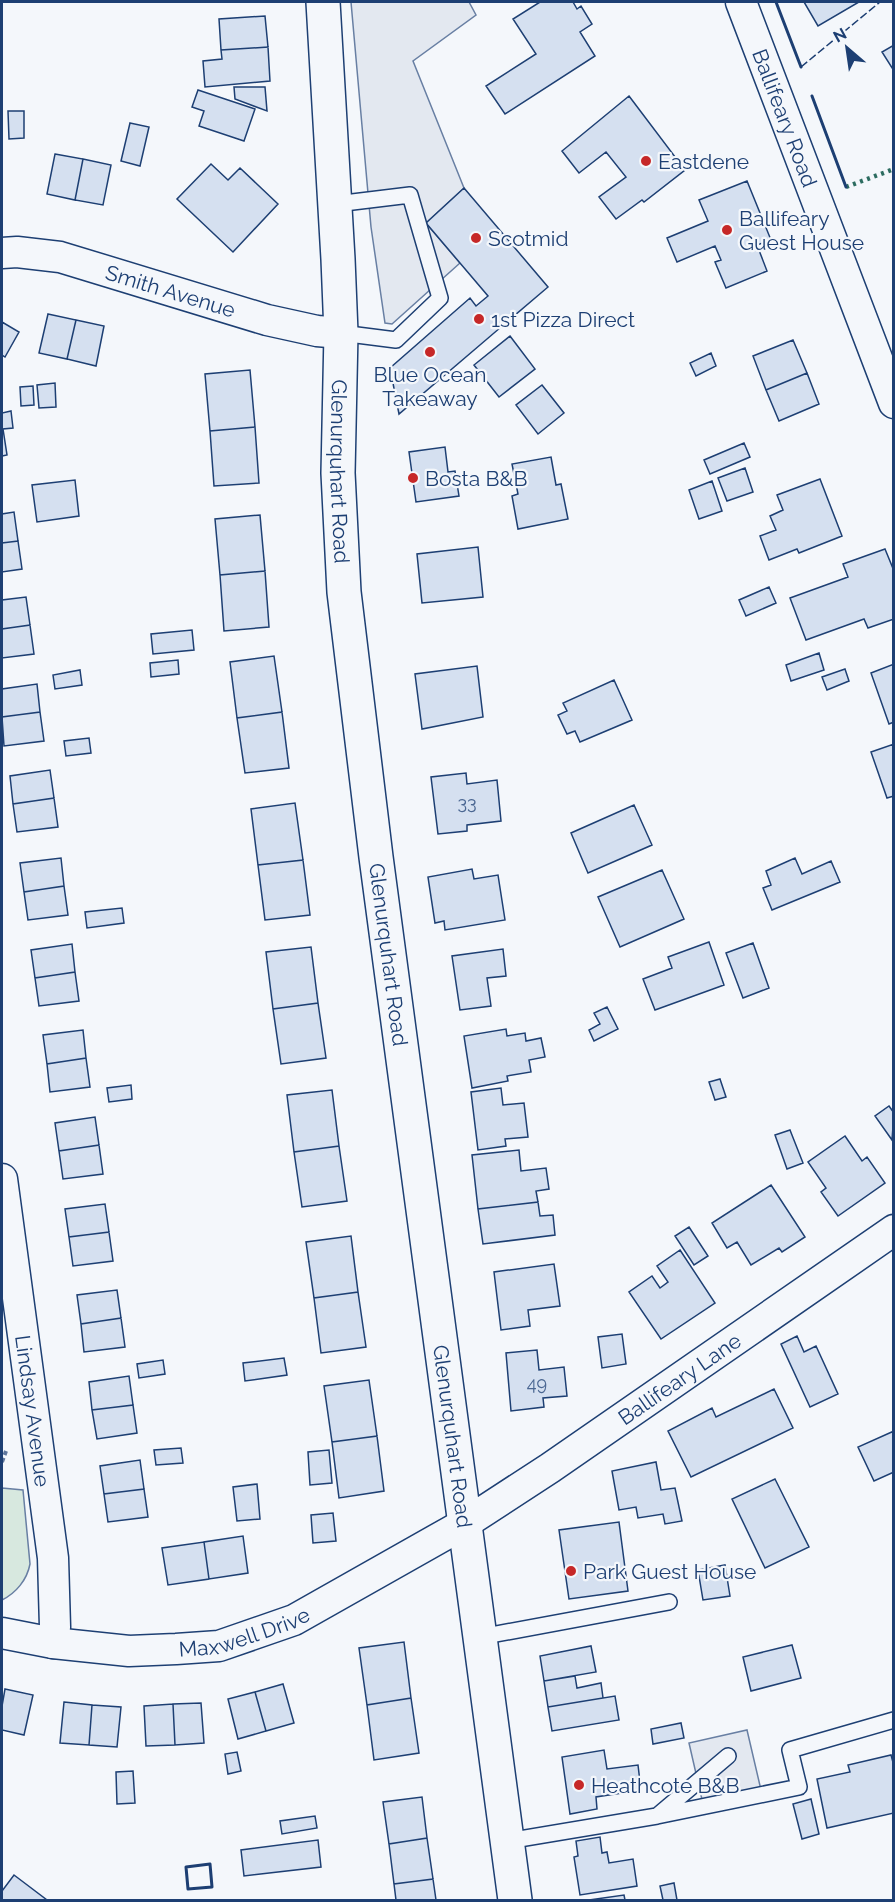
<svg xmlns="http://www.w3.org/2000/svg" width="895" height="1902" font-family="Raleway,sans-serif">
<rect width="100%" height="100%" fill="#f4f7fb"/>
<path fill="#d7e8df" stroke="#687fa3" stroke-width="1.5" d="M2,1488L23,1490L30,1564C27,1580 16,1593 2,1600Z"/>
<path fill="#e3e8f0" stroke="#687fa3" stroke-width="1.5" d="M351,2H469L476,15L413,61L464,188L426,223L460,263L392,324L385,323L371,227Z
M747,1730L761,1790L703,1804L689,1743Z"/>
<path fill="#d5e0f0" stroke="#1d3f73" stroke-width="1.5" d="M540,2H573L577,9L581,6L592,24L580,32L595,56L505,114L486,86L536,54L513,19Z
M804,2H859L818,26Z
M265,16L268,47L221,50L219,19Z
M894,45V71L882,52Z
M268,47L270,81L205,87L203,61L222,59L221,50Z
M234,87H265L267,111L235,99Z
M198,90L255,109L244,141L199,126L204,111L192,107Z
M629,96L685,170L644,202L642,200L616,219L599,197L626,177L606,152L579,173L562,151Z
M8,111H24V138L9,139Z
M130,123L149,127L140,166L121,161Z
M55,154L83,159L75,200L47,194Z
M83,159L111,165L103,205L75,200Z
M211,164L228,180L240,168L278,204L233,252L177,199Z
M747,181L771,240L757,245L767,271L726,288L715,262L721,260L715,246L677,262L667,238L708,221L699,200Z
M464,188L548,287L399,414L390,368L470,298L476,306L488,296L426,223Z
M48,314L76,320L67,359L39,353Z
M76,320L104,326L96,366L67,359Z
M2,322L19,332L5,357L2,355Z
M510,336L535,369L499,397L474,365Z
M793,340L807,373L766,390L753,356Z
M711,353L716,366L696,376L690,363Z
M250,370L255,427L210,431L205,374Z
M807,373L819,404L779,421L766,390Z
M55,383L56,407L39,408L37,385Z
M542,385L564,413L538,434L516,405Z
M33,386L34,405L21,406L20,387Z
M11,411L13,428L3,429L7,455L2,456V413Z
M255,427L259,483L214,486L210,431Z
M744,443L750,457L710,474L704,460Z
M445,447L448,472L455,471L459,496L416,502L409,452Z
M551,457L556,485L561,484L568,519L518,529L512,496L518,494L512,464Z
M745,468L753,492L727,501L718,478Z
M820,479L842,536L799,553L797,549L769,560L760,536L776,530L770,516L783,510L777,495Z
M75,480L79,516L37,522L32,485Z
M712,481L722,511L699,519L689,490Z
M14,512L18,541L2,543V514Z
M260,515L265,571L220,575L215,519Z
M18,541L22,569L2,572V543Z
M478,547L483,597L422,603L417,554Z
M885,549L894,571V619L868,628L864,619L806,640L790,598L848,577L843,564Z
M265,571L269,627L224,631L220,575Z
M769,587L776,603L746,616L739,600Z
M26,597L30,625L2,629V600Z
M30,625L34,654L2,658V629Z
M192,630L194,650L153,654L151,634Z
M819,653L824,670L791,681L786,665Z
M274,656L282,712L237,718L230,662Z
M178,660L179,674L151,677L150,663Z
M894,664V722L889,724L871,673Z
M477,666L483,717L422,729L415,674Z
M845,669L849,681L827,690L822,677Z
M80,670L82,685L55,689L53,675Z
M614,680L632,720L580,742L575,731L567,734L558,715L567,711L563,703Z
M37,684L40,712L2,717V689Z
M40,712L44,741L4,746L2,717Z
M282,712L289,768L245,773L237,718Z
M89,738L91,753L66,756L64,741Z
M894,744V796L887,798L871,752Z
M50,770L54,798L13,804L10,776Z
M466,773L467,784L497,780L501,821L467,825V831L438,834L431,777Z
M54,798L58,827L17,832L13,804Z
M295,803L303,860L258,865L251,809Z
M634,805L652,845L588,873L571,833Z
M61,858L64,886L24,892L20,863Z
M795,858L802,874L831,861L840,882L772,910L763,888L771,885L766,871Z
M303,860L310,915L265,920L258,865Z
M472,869L474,879L498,875L505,920L445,930L444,921L435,923L428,877Z
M662,870L684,919L620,947L598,897Z
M64,886L68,915L28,920L24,892Z
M122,908L124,923L87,928L85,912Z
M709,942L724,985L655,1010L643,979L672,968L668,957Z
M753,943L769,988L743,998L726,953Z
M72,944L75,972L35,978L31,950Z
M311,947L318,1003L273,1009L266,952Z
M503,949L506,976L487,978L491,1006L460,1010L452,956Z
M75,972L79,1001L39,1006L35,978Z
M318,1003L326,1058L281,1064L273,1009Z
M607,1007L618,1029L594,1041L589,1030L600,1024L594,1013Z
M506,1029L507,1036L525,1033L526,1041L541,1038L545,1057L529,1060L531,1072L507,1076L508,1081L472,1088L464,1036Z
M83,1030L86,1058L47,1064L43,1035Z
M86,1058L90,1087L50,1092L47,1064Z
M720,1079L726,1097L715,1100L709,1082Z
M131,1085L132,1099L109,1102L107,1088Z
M501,1088L503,1105L524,1103L528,1137L505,1139L506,1146L478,1150L471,1092Z
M332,1090L339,1146L294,1152L287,1095Z
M889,1106L894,1113L892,1140L875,1116Z
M95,1117L99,1145L59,1151L55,1123Z
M790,1130L803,1163L787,1169L775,1135Z
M845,1136L862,1161L867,1157L885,1183L838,1216L821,1192L826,1188L808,1162Z
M99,1145L103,1174L63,1179L59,1151Z
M339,1146L347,1201L302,1207L294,1152Z
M519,1150L521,1171L546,1168L549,1189L536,1191L538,1202L478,1209L472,1155Z
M771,1185L805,1237L782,1252L779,1248L751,1265L737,1242L727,1248L712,1223Z
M538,1202L540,1216L553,1215L555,1235L483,1244L478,1209Z
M105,1204L109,1232L69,1237L65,1209Z
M689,1227L708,1256L694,1265L675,1236Z
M109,1232L113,1261L73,1266L69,1237Z
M351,1236L358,1292L314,1298L306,1242Z
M680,1250L715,1303L661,1339L629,1292L652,1276L660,1288L668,1282L657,1266Z
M554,1264L560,1306L528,1310L530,1326L501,1330L494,1272Z
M117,1290L121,1318L81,1324L77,1295Z
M358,1292L366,1347L321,1353L314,1298Z
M121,1318L125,1347L84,1352L81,1324Z
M622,1334L626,1364L602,1368L598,1337Z
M797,1336L804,1352L816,1346L838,1394L810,1407L781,1344Z
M537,1350L539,1370L564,1367L567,1396L543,1398L544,1407L511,1411L506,1353Z
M284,1358L287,1375L245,1381L243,1363Z
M163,1360L165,1374L139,1378L137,1364Z
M129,1376L133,1405L92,1410L89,1382Z
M369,1380L377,1436L332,1442L324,1386Z
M774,1389L793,1428L691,1477L668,1431L712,1408L716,1417Z
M133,1405L137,1433L97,1439L92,1410Z
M894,1431V1472L874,1481L858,1447Z
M377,1436L384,1491L339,1498L332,1442Z
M181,1448L183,1463L156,1465L154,1450Z
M329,1450L332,1483L310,1485L308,1452Z
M140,1460L144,1489L104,1494L100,1466Z
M656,1462L661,1490L675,1488L682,1521L665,1524L663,1514L638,1518L636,1507L619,1510L612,1471Z
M775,1479L809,1547L765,1568L732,1499Z
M257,1484L260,1519L237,1521L233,1487Z
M144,1489L148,1517L108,1522L104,1494Z
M333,1513L336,1541L313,1543L311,1515Z
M619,1522L628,1591L569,1599L559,1530Z
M243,1536L248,1573L209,1579L204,1542Z
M204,1542L209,1579L168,1585L162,1548Z
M725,1565L730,1596L703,1600L698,1570Z
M404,1642L411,1698L367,1705L359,1648Z
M792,1645L801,1678L751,1691L743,1657Z
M591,1646L596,1672L544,1681L540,1656Z
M575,1676L577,1688L601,1683L603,1698L548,1707L544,1681Z
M283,1684L294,1723L266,1731L255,1692Z
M5,1689L33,1695L24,1735L2,1730V1706Z
M255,1692L266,1731L238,1739L228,1699Z
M615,1696L619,1720L552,1731L548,1707Z
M411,1698L419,1753L374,1760L367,1705Z
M64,1702L92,1705L89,1745L60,1743Z
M201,1703L204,1743L175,1745L173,1704Z
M173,1704L175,1745L146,1746L144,1706Z
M92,1705L121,1707L117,1747L89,1745Z
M681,1723L684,1738L653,1744L651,1729Z
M604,1750L607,1769L638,1765L641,1790L596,1797L597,1809L570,1814L562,1757Z
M237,1752L241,1771L228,1774L225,1754Z
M891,1755L894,1766V1813L827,1828L817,1779L850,1772L848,1765Z
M133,1771L135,1803L117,1804L116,1772Z
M422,1797L427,1838L389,1844L383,1802Z
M811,1799L819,1834L802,1839L793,1804Z
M315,1816L317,1828L282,1834L280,1821Z
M600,1837L602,1853L607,1852L609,1863L633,1859L637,1886L580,1895L574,1857L578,1856L576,1841Z
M427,1838L433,1879L394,1884L389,1844Z
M318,1840L321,1867L244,1876L241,1850Z
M14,1875L47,1900H2V1891Z
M433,1879L436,1900H396L394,1884Z
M674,1883L677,1900H663L660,1886Z
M624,1895L625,1900H589Z"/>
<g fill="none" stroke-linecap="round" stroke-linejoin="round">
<defs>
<path id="lane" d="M336,204L410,195L440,298L396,340L341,333
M480,1637L669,1602
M657,1816L799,1787L790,1750L894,1720
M507,1841L657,1816L728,1756"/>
<g id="street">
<path id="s1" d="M741,2L894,403"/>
<path id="s2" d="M2,253L17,252L60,257L267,320L317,331L341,333"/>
<path id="s3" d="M2,1179L53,1558L55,1627L53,1643"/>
<path id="s4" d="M2,1633L53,1643L129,1651L176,1649L219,1646L294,1620L464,1524L550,1468L894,1230"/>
</g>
<g id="highway">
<path id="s5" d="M323,2L338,259L341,333L338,473L344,592L376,857L515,1900"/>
</g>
</defs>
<use href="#lane" stroke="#1d3f73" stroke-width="18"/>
<use href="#street" stroke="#1d3f73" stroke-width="33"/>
<use href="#highway" stroke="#1d3f73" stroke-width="36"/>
<path stroke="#5e769c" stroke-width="4" stroke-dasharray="4.5 3" stroke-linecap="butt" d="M2,1462L6,1451"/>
<use href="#lane" stroke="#f4f7fb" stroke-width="15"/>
<use href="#street" stroke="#f4f7fb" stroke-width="30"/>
<use href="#highway" stroke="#f4f7fb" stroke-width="33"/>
<path stroke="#2c6c60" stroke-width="4.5" stroke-dasharray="3 4.5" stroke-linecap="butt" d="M846,187L894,169"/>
<path stroke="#1d3f73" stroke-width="1.5" stroke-dasharray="8 3" stroke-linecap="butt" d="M801,67L880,2"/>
<path stroke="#1d3f73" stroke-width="3" d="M776,2L801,67
M812,96L846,187
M210,1864L212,1887L188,1889L186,1867Z"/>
</g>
<g fill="#c62828" stroke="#f4f7fb" stroke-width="2">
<circle cx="646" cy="161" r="6"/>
<circle cx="727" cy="230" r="6"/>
<circle cx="476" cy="238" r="6"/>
<circle cx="479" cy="319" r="6"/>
<circle cx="430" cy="352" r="6"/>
<circle cx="413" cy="478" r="6"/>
<circle cx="571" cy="1571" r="6"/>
<circle cx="579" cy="1785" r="6"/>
</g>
<g text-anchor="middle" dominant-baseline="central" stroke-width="4.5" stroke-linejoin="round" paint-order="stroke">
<g font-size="18" fill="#4b6792">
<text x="467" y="802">33</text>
<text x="537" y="1383">49</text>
</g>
<g font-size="21" fill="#1d3f73" stroke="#f4f7fb">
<text stroke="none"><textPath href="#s1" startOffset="124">Ballifeary Road</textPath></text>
<text stroke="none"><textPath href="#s2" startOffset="174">Smith Avenue</textPath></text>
<text stroke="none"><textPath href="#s5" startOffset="470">Glenurquhart Road</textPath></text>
<text stroke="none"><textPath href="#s5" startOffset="956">Glenurquhart Road</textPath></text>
<text stroke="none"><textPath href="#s4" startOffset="753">Ballifeary Lane</textPath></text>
<text stroke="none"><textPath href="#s3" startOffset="234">Lindsay Avenue</textPath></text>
<text stroke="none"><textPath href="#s5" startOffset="1442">Glenurquhart Road</textPath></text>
<text stroke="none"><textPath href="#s4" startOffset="246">Maxwell Drive</textPath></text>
</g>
<g font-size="21" fill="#1d3f73" stroke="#f4f7fb" text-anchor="start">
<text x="658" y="161">Eastdene</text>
<text x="739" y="218">Ballifeary<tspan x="739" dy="24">Guest House</tspan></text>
<text x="488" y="238">Scotmid</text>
<text x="491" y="319">1st Pizza Direct</text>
<text x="430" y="374" text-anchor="middle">Blue Ocean<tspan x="430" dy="24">Takeaway</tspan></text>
<text x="425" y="478">Bosta B&amp;B</text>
<text x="583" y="1571">Park Guest House</text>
<text x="591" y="1785">Heathcote B&amp;B</text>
</g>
</g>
<rect width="895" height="1902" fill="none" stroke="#1d3f73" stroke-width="6"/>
<g transform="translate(847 48) rotate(331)" stroke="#f4f7fb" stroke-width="4.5" paint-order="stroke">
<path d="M0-4.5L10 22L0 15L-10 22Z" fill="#1d3f73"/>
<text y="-9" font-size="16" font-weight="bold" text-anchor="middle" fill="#1d3f73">N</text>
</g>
</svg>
